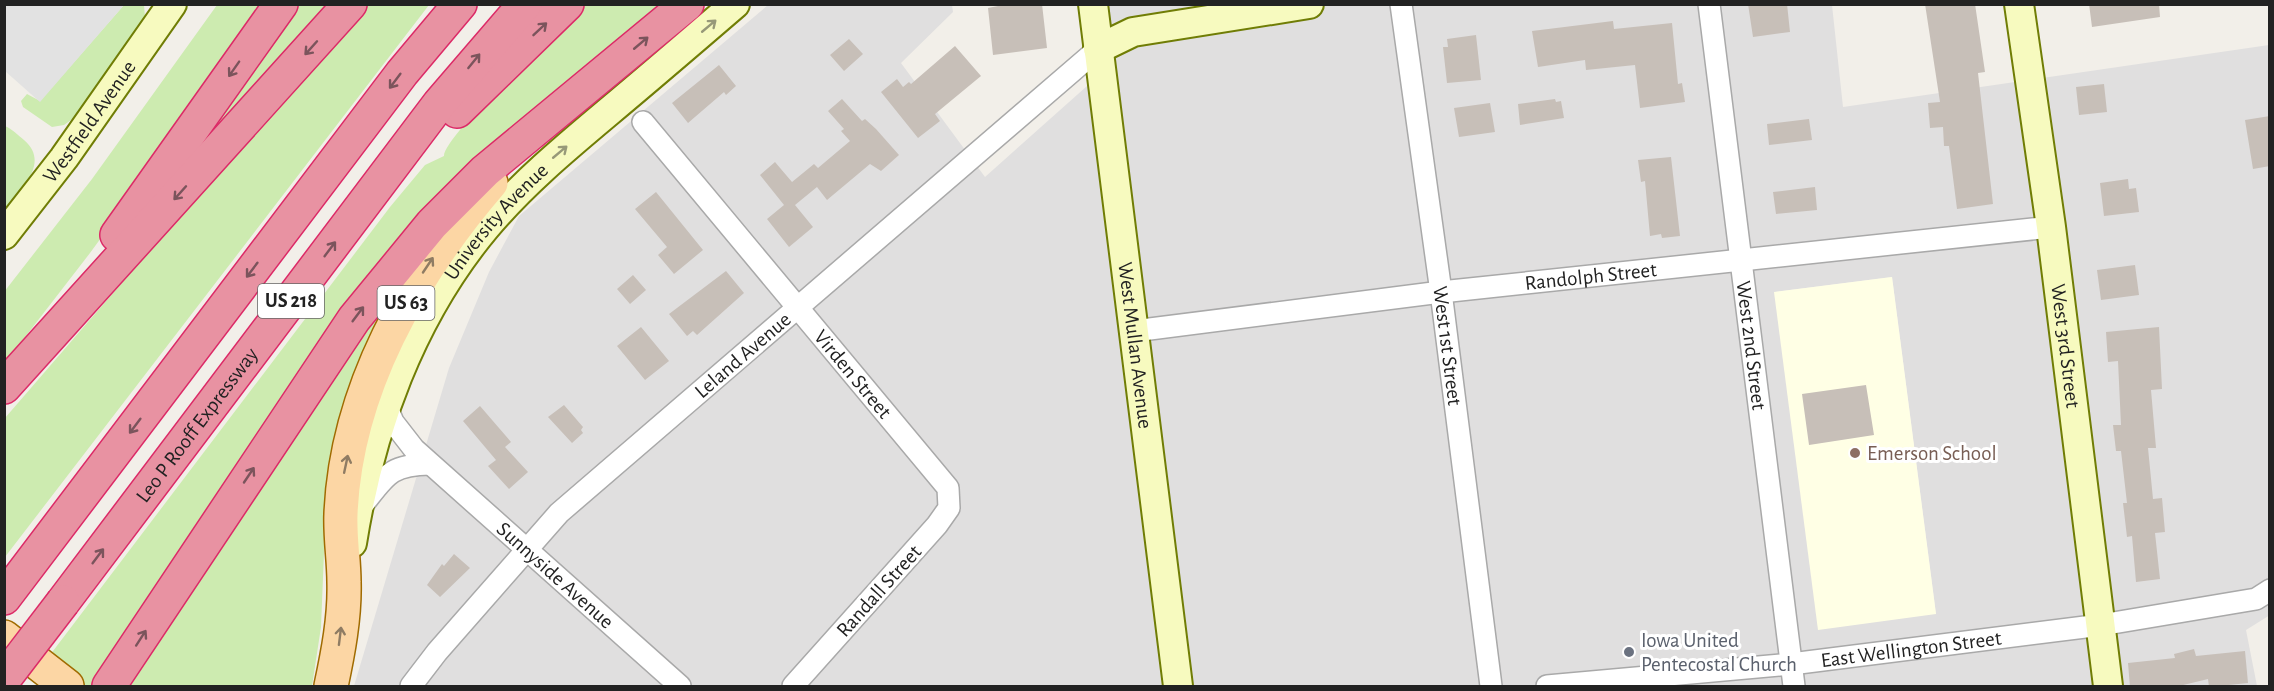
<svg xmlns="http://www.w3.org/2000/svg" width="2274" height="691" font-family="'Alegreya Sans',sans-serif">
<rect width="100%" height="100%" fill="#f2efe9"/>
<path fill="#e0dfdf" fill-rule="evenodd" d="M768,5H952L953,12L901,63L985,177L1114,62L1106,5H1832L1843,107L2269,45L2270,615L2246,630L2257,686H354L449,368L489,272L519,216ZM1892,277L1936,614H1935L1775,292Z"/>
<path fill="#ffffe5" d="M1892,277L1936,614L1818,630L1774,292Z"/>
<path fill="#cdebb0" d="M124,5H144L145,17L74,118L64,125L52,127L23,107L21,101L27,94L40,101Z
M217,5H271L90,253L5,363L4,292L92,179Z
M299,5H332L160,204Z
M362,5H429L5,557V418Z
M584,5H667L510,137L98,686H86L50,655L390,207L425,165L444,156C443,137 563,23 584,5Z
M5,126C12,129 18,135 24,140C51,163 20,190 5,210Z
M399,277L325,528L321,627L312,686H125Z"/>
<path fill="#e2e2e2" d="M5,4H124V5L40,102L5,71Z"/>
<path fill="#c7bfb8" d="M1008,4H1042L1047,48L993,55L988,8Z
M1748,4H1787L1790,32L1753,37Z
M1925,4H1975L1985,72L1978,73L1993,204L1957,209L1949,146H1944L1943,127L1930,128L1928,103L1940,102Z
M2089,4H2159L2160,17L2092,27Z
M1613,21L1614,29L1672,23L1678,84L1682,83L1685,102L1640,108L1635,65L1586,70L1585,60L1538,67L1532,31Z
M1476,35L1481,80L1447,83L1443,47H1448L1447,39Z
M849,39L863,54L844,71L830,55Z
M955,46L981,76L935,114L940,121L918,138L881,92L897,79L903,87L909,82L911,84Z
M719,65L736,86L726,95L724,92L688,123L672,103Z
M2104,84L2107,112L2079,115L2076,87Z
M842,99L862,121L865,119L876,129L899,155L881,171L870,164L827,200L817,187L795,205L813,227L789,247L767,219L784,205L760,175L775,162L792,182L814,164L818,168L850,141L841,131L844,129L828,111Z
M1555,99L1556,102L1561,101L1564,118L1520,125L1518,104Z
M1490,103L1495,132L1459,137L1454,108Z
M2270,116V166L2253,169L2245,120Z
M1809,119L1812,140L1769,145L1767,124Z
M1671,157L1680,236L1662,238L1661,234L1650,236L1645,181L1641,182L1638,160Z
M2128,179L2129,189L2136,188L2139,212L2104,216L2100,183Z
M1815,187L1817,210L1776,214L1773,192Z
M656,192L703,250L674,274L658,255L667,247L635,209Z
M2135,265L2139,295L2101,300L2097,270Z
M726,271L744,293L697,335L693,331L687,336L669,314Z
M633,275L646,290L630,304L617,289Z
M641,327L669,361L645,380L617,346Z
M2159,327L2162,389L2151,390L2156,448H2148L2153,499L2162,498L2165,532L2155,533L2160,579L2136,582L2132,536L2127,537L2123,503H2127L2121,451H2116L2113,425H2121L2118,361L2108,362L2106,332Z
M1866,385L1874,435L1809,445L1802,394Z
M564,405L583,427L581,430L583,433L572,443L548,417Z
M480,406L511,442L505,447L528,472L509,489L488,466L496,460L463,421Z
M454,554L470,568L440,597L427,585L442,564L444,566Z
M2194,649L2196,656L2245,651L2248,683L2209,687L2208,679L2175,687H2130L2128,663L2175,658L2174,654Z"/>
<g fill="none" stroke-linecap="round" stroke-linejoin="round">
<defs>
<g id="street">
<path id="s1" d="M1401,4L1441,292L1491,686"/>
<path id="s2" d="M1709,4L1794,686"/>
<path id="s3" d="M643,122L948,488L949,508L937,525L793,686"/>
<path id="s4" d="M1134,331L1441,292L2051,227"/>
<path id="s5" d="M386,405L393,422L414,449L680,686"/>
<path d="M361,507C386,476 388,465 430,464"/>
<path id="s6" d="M411,686L437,652L559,513L1098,49"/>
<path id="s7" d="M1547,686L1791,664L2101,625L2256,599L2270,590"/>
</g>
<g id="secondary">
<path id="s8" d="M1093,4L1178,686"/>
<path id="s9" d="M2019,4L2051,227L2108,686"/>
<path d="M1098,49L1133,32L1309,4"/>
<path id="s10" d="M4,235L64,158L172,4"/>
<path id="s11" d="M352,543C370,430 411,317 485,228C521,185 564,149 607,113C650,77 692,41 735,4"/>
</g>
<path id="primary" d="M4,637L67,686
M331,686C338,653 345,617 344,582C344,560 340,537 341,514C346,390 412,275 491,183"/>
<g id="highway">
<path d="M457,111L567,4"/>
<path d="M117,235L281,4"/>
<path d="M4,387L350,4"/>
<path d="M4,598L402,73L460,4"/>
<path id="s12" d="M63,602L439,104L525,4"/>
<path d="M109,686L354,319L432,224L485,171L687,4"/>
</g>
</defs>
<use href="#street" stroke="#a9a9a9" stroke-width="24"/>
<use href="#secondary" stroke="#707d05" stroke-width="32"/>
<use href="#primary" stroke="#a06b00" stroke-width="36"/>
<use href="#highway" stroke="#dc2a67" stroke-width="36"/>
<use href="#street" stroke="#fff" stroke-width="21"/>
<use href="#secondary" stroke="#f7fabf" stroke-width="28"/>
<use href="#primary" stroke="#fcd6a4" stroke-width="33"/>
<use href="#highway" stroke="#e892a2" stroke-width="33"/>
<defs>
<path id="highway-bridge" d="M4,679L63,602"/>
</defs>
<use href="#highway-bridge" stroke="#dc2a67" stroke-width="36" stroke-linecap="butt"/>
<use href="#highway-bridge" stroke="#e892a2" stroke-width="33"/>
</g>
<defs><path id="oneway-shaft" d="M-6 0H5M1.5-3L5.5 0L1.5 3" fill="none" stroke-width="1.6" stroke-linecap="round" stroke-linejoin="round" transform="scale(1.5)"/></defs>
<g stroke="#979978">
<use href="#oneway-shaft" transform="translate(709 26) rotate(-40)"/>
<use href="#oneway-shaft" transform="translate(560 152) rotate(-40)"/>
</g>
<g stroke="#7b545c">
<use href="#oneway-shaft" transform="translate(540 29) rotate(-43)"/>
<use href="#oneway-shaft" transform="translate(641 43) rotate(-40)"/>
<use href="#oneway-shaft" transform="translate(311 48) rotate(132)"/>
<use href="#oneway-shaft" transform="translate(474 61) rotate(-51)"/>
<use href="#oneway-shaft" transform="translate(234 69) rotate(125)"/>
<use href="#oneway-shaft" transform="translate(395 81) rotate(127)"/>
<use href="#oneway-shaft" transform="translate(180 193) rotate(132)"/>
<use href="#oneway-shaft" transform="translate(330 249) rotate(-53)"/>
<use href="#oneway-shaft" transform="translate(252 270) rotate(127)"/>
<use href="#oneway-shaft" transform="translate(358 314) rotate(-53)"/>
<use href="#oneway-shaft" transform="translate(135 426) rotate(127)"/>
<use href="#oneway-shaft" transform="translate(249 475) rotate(-56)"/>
<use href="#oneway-shaft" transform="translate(98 556) rotate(-53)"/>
<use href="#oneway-shaft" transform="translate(141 638) rotate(-57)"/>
</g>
<g stroke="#8f7c63">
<use href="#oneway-shaft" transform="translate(428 265) rotate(-56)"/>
<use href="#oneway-shaft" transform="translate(346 464) rotate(-78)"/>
<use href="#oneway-shaft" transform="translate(340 636) rotate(-83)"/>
</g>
<circle fill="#8d6e63" stroke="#fff" stroke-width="2" cx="1855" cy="453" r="6"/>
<circle fill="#6b7280" stroke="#fff" stroke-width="2" cx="1629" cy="652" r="6"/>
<g text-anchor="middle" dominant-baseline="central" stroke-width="6" stroke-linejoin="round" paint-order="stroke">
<g fill="#fff" stroke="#646464" stroke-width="1.5">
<rect x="258" y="284" width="66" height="34" rx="4.5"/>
<rect x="377.5" y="286" width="57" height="34" rx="4.5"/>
</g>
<g font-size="20" font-weight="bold" fill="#222">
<text x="291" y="301">US 218</text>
<text x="406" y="303">US 63</text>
</g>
<g font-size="21" fill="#222" stroke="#fff">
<text stroke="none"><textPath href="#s10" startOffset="142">Westfield Avenue</textPath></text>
<text stroke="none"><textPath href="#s11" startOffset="358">University Avenue</textPath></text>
<text stroke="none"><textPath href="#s4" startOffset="460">Randolph Street</textPath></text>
<text stroke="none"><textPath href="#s8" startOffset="344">West Mullan Avenue</textPath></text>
<text stroke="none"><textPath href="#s1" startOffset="345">West 1st Street</textPath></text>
<text stroke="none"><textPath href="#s2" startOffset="344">West 2nd Street</textPath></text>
<text stroke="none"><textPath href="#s9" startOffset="345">West 3rd Street</textPath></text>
<text stroke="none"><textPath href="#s6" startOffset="470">Leland Avenue</textPath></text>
<text stroke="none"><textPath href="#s3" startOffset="328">Virden Street</textPath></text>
<text stroke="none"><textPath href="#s12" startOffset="222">Leo P Rooff Expressway</textPath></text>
<text stroke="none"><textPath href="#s5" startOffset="242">Sunnyside Avenue</textPath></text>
<text transform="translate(879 591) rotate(-48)">Randall Street</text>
<text stroke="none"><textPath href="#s7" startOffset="366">East Wellington Street</textPath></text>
</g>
<g font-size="21" fill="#785e54" stroke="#fff" text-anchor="start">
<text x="1867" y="453">Emerson School</text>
</g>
<g font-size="21" fill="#5b616d" stroke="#fff" text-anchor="start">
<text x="1641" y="640">Iowa United<tspan x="1641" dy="24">Pentecostal Church</tspan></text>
</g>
</g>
<rect width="2274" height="691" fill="none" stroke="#222222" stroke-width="12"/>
</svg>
